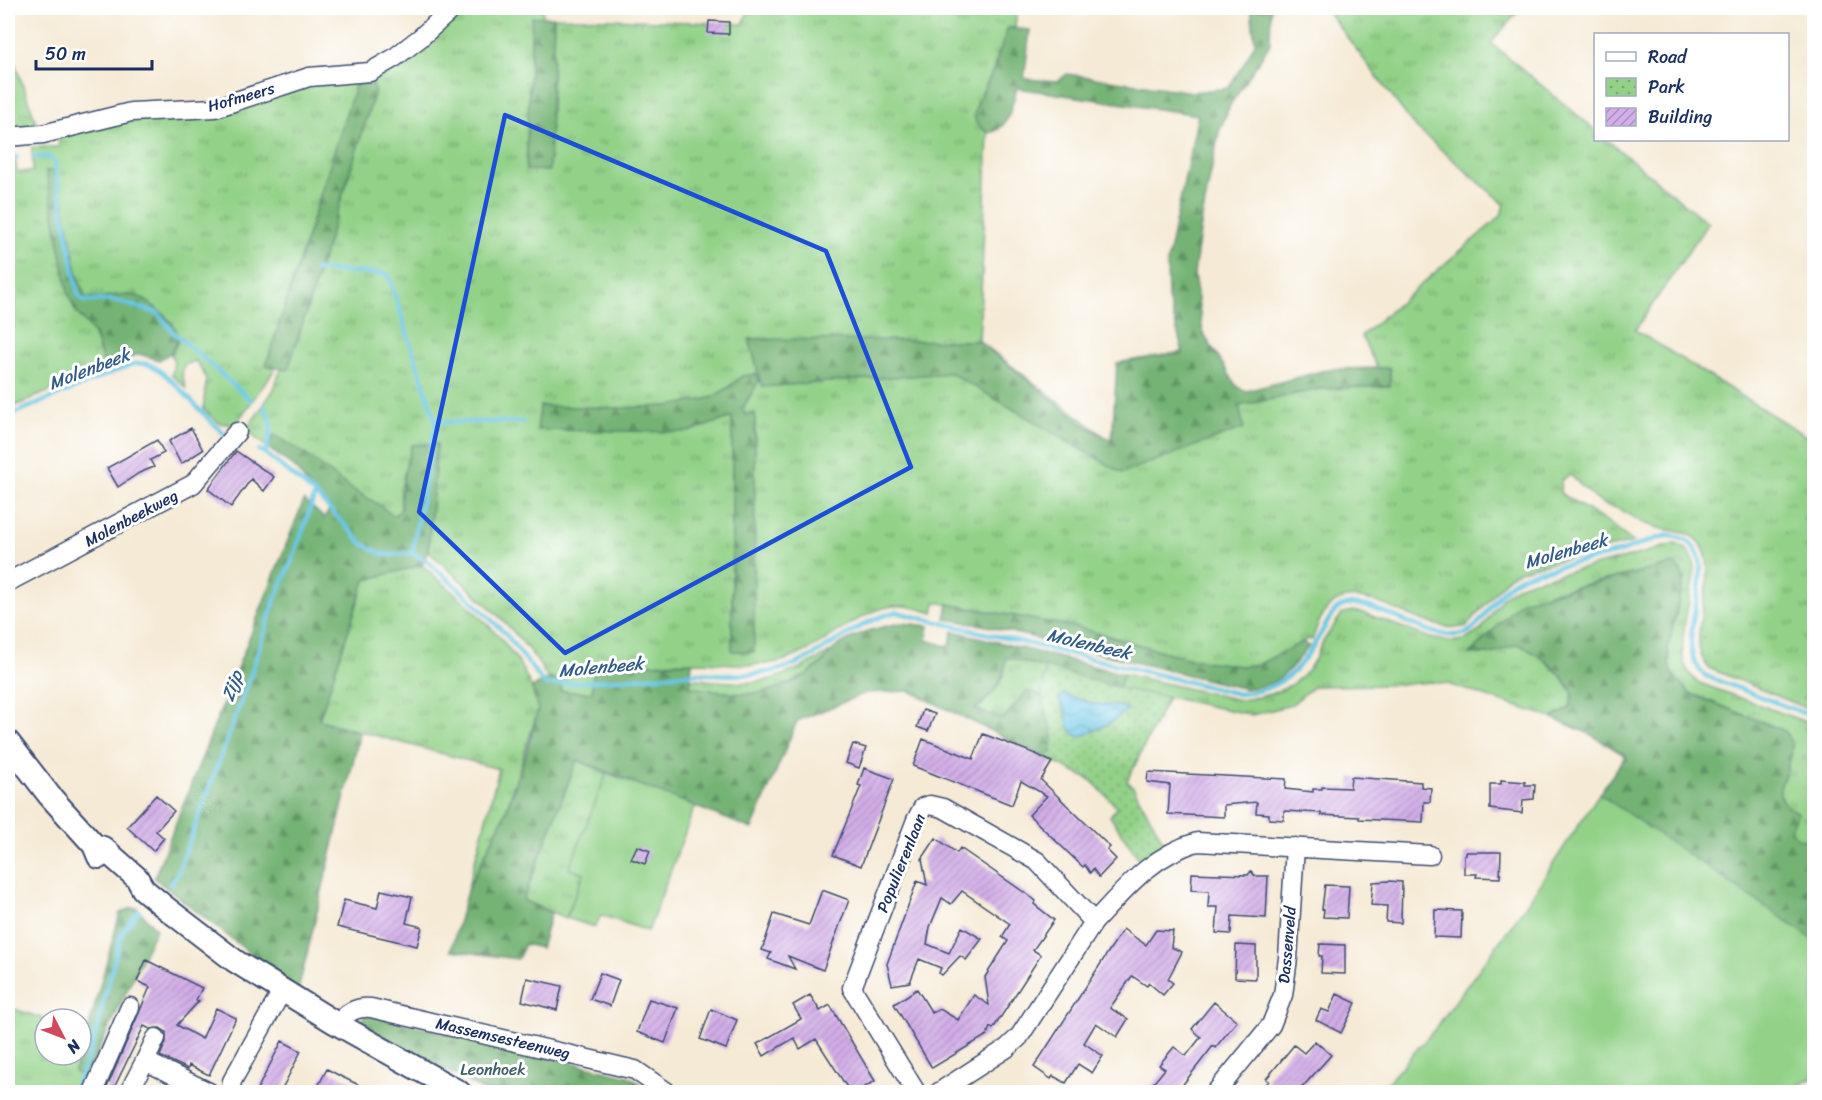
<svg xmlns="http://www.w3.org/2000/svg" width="1822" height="1100" font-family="Sriracha,sans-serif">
<defs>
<pattern id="grass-tufts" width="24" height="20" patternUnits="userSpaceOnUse" patternTransform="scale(1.5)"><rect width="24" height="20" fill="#92d187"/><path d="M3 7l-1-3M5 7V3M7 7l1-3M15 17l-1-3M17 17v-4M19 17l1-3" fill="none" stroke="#76aa72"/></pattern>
<pattern id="forest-firs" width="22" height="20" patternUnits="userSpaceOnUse" patternTransform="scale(1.5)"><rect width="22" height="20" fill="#75b374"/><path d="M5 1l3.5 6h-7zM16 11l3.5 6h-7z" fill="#5f9262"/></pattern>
<pattern id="park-dots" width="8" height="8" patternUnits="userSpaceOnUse" patternTransform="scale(1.5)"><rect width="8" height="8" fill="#92d187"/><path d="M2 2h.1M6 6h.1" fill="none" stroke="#76aa72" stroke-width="1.8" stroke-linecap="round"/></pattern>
<pattern id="water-waves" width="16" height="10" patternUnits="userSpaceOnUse" patternTransform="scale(1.5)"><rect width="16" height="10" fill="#67c6e5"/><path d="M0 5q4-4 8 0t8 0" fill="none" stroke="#54a1bd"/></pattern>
<pattern id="building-hatch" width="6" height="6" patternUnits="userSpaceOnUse" patternTransform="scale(1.5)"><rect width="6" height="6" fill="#d3aee8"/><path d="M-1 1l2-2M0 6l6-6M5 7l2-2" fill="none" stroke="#aa8ebf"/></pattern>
</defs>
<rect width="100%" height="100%" fill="#fff"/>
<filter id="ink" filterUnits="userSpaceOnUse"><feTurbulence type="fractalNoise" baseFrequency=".0167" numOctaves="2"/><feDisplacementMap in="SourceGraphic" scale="12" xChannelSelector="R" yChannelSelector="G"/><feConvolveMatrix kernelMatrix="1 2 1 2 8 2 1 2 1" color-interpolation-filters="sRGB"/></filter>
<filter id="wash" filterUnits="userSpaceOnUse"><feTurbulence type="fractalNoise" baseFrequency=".008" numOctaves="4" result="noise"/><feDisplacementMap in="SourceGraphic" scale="24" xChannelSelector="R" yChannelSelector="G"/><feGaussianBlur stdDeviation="1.35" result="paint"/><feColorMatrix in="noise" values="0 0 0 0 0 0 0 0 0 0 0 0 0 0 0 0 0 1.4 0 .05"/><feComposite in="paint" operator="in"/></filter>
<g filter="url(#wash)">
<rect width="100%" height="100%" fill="#f5ead5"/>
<path fill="url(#grass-tufts)" stroke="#568072" stroke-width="1.5" fill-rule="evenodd" d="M459,8H543V17H532L526,169L548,171L554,17L743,24L749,8H1017L1015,28H1008L992,73L978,101L976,123L988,133L979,341L1112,442L1238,406L1320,389L1390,386V369H1378L1361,336L1501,216L1504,204L1415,127L1325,8H1521L1491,43L1595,130L1596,140H1607L1708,223L1635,330L1814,441V708L1804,707L1709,668C1680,639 1724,579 1701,544C1693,531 1672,532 1659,528C1651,526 1641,522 1634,518C1628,515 1624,511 1618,508C1614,507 1609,507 1605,505C1594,500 1579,483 1570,475L1561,480L1560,493L1605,521L1633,542L1521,570L1509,576L1467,626C1426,639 1362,574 1329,607C1320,616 1316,629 1312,640L1308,639L1258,665L1239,666L1190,659L1076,627L935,602L933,613C923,610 912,606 902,606C867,603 824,647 791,658C756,671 726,661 690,662C658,662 626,666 594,668L592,693L560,691L561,680L548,678C518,627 470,590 428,551L437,444L412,445C406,466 399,488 401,510L393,516L381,506L350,488L274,436L268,448L246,430L273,391L281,369L288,370L375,91L372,83L374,78ZM742,376L753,391L742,409L744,415L755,414L754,652L732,651V417L688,432L621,408C650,407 683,408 711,398C722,393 733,384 742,376Z
M8,44L38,127L8,130Z
M357,80L266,365L276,368L235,425L219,423L204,410C202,385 214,386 196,361L184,365L182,374L186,388L172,375L174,361L171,355L178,341L176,330L164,314L116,295L99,299L85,297L78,278L57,171L46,172L75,310L93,332L105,367L8,409V159L15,158L17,172L33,171L32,147H59L58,137L293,86Z
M1675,544C1689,548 1693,555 1695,569C1691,594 1680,634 1683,658C1684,667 1690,675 1697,682L1814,725V838C1802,842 1798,840 1789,830L1792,810C1769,793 1784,785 1788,764C1791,754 1786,741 1785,731L1689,693L1670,671L1668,648L1684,578L1674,564L1548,593L1501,623L1470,653L1491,654L1518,644C1543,656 1559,670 1573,693L1570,708L1552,718L1448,684L1432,682L1392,685L1314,686L1291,705L1252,715L1168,697L1120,795L1046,758L1052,751L1053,734L1042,696L1033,692H1026L1003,719L975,709L983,704L1004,675L1006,656L1118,688L1124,674L1239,700C1270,697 1299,688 1315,659C1318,653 1320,647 1323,642C1329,632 1336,623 1342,614L1353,611L1364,613L1430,638L1452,642L1467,639L1481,630L1503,597L1516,587L1531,581L1626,558Z
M422,565L466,603L499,636L518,661L532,688L538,710L506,811L467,891L499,769L319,720L365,580Z
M834,650C816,671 791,686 764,692C745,697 710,690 690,687L691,679C712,680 736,684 756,682C785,678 809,664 834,650Z
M577,760L607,773L570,869L584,873L566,918L523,901Z
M8,1007L45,1019V1055H79L74,1071L85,1079L78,1092H8Z"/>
<path fill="url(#forest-firs)" stroke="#487169" stroke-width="1.5" d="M1251,8H1271L1270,44L1230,105L1219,132L1202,218L1194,274L1203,333L1237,387L1247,391L1329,369L1390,368V386L1320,389L1239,406L1244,428L1122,473L951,373L762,387L749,339L979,341L1082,424L1112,441L1117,363L1183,352L1168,298L1167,262L1198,115L1017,88C1011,105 1010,130 988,133L976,123L974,115L978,101L992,73L1008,28L1030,30L1024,79L1058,81L1067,74L1193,92L1228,88L1243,65L1255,43Z
M532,17H554L549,171L526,170Z
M357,80L372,83L375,91L288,370L266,366Z
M46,171H57L78,278L85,297C101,299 116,294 133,295C144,296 173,321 176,331C177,334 177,338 178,341L170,353L159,360L139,354L105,367L95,335L75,310L68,293Z
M756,374L759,381L742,409L745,415L755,413L754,652L732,651V417L688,432L537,430L540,406L621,408L669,406L711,398L730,387L742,376Z
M274,435L304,453L350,488L381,506L393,516L401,510C399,487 406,466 412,445L437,444L428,551L422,565L365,580L319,720L360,733L298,991L154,878L304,500L324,518L331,508L313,491L294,467L268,448Z
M1674,564L1680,570L1684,578L1668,648L1670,671L1689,693L1785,731C1787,736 1792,743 1792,748C1792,776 1761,794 1798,813L1790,830C1798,840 1802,842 1814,838V940L1599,794L1626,756L1590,734L1552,718L1570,708L1573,693C1559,670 1543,656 1518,644L1491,654H1469L1484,640L1519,603L1524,600Z
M948,604L1076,627L1190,659L1239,666L1258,665L1302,642L1309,646C1289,671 1280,686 1246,689L982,625L945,619Z
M901,623L929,626L927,640L949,647L953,631L1124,674L1119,688L1006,657C1003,683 996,693 975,709L1003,719L1026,692H1033L1042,697L1053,733L1052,751L1046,758L910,691L866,693L797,721L752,829L577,760L523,900L551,913L541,948L525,944L518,959L451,950L467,891L506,812L527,751L538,710L532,688L548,678L561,680V691L592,693L594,667L692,662L690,687C711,690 744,697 764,692C783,688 806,677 821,664C826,660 829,654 833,650C851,634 878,627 901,623Z
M132,908H137L156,929L85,1079L74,1071L81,1055L120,913Z
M369,1015L628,1076L654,1092H486L361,1024L363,1017Z"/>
<path fill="url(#park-dots)" stroke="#568072" stroke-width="1.5" d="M1045,667L1119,688L1168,697L1127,781L1133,787L1165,844L1157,848L1141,862L1110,816L1117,807L1091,780L1046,758L1052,751L1053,734L1042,697Z"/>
<path fill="#92d187" stroke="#568072" stroke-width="1.5" d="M607,773L695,806L648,931L601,915L595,927L566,918L584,873L569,869Z
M1599,794L1814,940V1077L1786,1092H1379L1435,1029L1522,911Z"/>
<path fill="url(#water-waves)" stroke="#417aa2" stroke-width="1.5" d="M1064,694L1093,704L1120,706L1128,709L1110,723L1081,737C1068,733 1068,726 1066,713C1065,708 1061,703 1059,699Z"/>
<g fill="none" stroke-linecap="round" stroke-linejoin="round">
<path stroke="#67c6e5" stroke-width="4.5" d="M34,157H48L54,161L78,295L84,301L112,300L158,313L173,332L251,400
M8,158L17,157
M315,270L388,274L436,422H523
M264,407C275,422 270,436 265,453
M8,416L133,364C138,364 143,363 147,364C167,368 206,421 227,436
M259,450L265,453L315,494L363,544L382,554L393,555L412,553L427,561L467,596L505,633L545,685L698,673C732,676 767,677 798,663C832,647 859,621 896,612L1239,694C1283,690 1300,670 1321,633C1326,625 1332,612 1340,607C1369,591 1431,647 1466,633C1483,626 1494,594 1514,581C1526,573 1539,571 1553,568C1576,562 1600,558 1623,551C1637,546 1652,539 1666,536C1673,535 1686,539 1691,544C1722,571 1666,645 1706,676L1814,717
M412,553L436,422
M170,884L177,875L198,818L247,686L275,599L294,556L315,494
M73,1092L91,1051L119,942L123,931L139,911"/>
</g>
<g id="blocks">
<path fill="url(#building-hatch)" d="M709,21L729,22V34L708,33Z
M191,428L203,450L181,464L169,441Z
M157,440L164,453L150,460L154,467L139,473L118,487L107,468Z
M236,451L274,477L264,491L251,479L231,507L208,489Z
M923,710L935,714L928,731L917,727Z
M983,734L1036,754L1052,762L1041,780L1110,847L1107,850L1116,859L1099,877L1093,869L1090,873L1085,865L1083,867L1029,815L1047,796L1021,781L1012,805L913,766L923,739L973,759Z
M853,744L866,748L859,768L846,763Z
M864,768L894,779L861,866L833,855L861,786L858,785Z
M1148,772L1286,779L1285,789L1313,792V789H1322V787L1350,788L1351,777L1421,782V787L1431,788L1430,802H1424L1423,822L1359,819V817L1321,815V813L1284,811V820L1269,819V814L1256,813L1257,802L1224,805V817L1168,814L1170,785L1147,782Z
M1501,780L1525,782V785H1535L1534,799L1523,800L1522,813L1490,809V784H1501Z
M156,795L174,811L156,831L164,838L153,851L127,827Z
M936,838L957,853L960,848L1028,895L1036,901L1034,904L1054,920L1033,950L1041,955L993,1029L990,1027L987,1035L932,1068L894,1004L917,989L932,1013L940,1009L958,1020L974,995L989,1005L985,977L1008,941L1002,937L1010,924L962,891L951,904L942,898L930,927L927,944L949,953L962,927L982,939L966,960L960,956L942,975L939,973L941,968L919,959L910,982L892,985L887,964L917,881L927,885L922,859Z
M637,846L650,851L645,864L631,859Z
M1466,852H1501L1500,878L1476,877L1477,874H1464V855H1466Z
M1251,871L1255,876H1268L1266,918L1232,916L1231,934L1216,933L1218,907H1208L1209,891L1191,890L1192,873L1248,875Z
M1389,881L1402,882L1401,923L1386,922L1387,906L1371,905L1373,882Z
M1325,885L1349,886L1347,918L1323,917L1324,910L1322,909Z
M381,890L412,897L406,923L422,927L417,946L337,927L344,900L377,908Z
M822,890L849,900L823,970L788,956L795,969L768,959L771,953L762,950L774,914L809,925Z
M1435,910L1462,911L1461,938L1434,937Z
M1123,929L1146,945L1156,930L1173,931L1171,947L1182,952L1168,979L1173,983L1163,995L1149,983L1147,986L1132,976L1110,1008L1128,1019L1117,1037L1096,1023L1084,1043L1103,1056L1092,1073L1078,1064L1066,1083L1053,1076L1051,1079L1034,1067Z
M1320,944L1345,945V974L1321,973L1322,956H1319Z
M1236,945L1256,946V979L1235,978Z
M146,960L202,988L196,1000L199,1001L177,1025L202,1039L216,1008L236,1018L209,1075L189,1065L188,1069L160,1056L166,1042V1032L160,1028L150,1029L144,1026L112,1092H105L150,987L137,981Z
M600,973L619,980L610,1006L590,999Z
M527,978L562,986L557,1010L522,1001Z
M1337,994L1356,1003L1341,1033L1316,1020L1321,1009L1329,1012Z
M810,995L820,1011L830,1005L875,1081L856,1092H850L816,1039L800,1049L794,1038L764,1056L757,1044L801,1019L793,1005Z
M649,999L678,1008L665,1043L637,1032Z
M1214,1002L1237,1021L1215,1048L1213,1046L1177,1092H1146L1165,1069L1159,1065L1174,1047L1186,1056L1201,1037L1192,1029Z
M711,1009L737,1020L726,1049L700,1039Z
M282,1041L301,1051L286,1081L280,1092H256Z
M1315,1041L1331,1055L1298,1092H1259L1269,1081L1266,1079L1294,1045L1304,1053Z
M327,1069L342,1077L374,1092H315Z"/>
</g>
</g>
<g filter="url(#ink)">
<use href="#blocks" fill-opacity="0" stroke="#3c4b70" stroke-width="1.5"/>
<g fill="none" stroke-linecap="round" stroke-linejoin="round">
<defs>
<path id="minor" d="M8,137L43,134L131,112L215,108L309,77L370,72L394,58L420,38L453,8
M8,582L193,484L237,432
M1094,922C1126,888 1151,856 1197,842L1430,855
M339,1025C345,1012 357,1007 371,1008L635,1070L667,1092
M145,1061L156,1038
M93,1092L130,1007
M129,1092L145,1061L209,1092
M230,1092L232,1081L282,991
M916,1092L852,988L916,820L923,807L930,805L943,808L1037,861L1094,922L1019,1037L1007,1048L939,1092
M1216,1092L1271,1025L1283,995L1288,958L1295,847"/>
<path id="major" d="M8,742L49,795L94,845L99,857
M94,845L103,848L137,878L143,889L166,908L235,961L334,1022L459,1092"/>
</defs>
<use href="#minor" stroke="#3c4b70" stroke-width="21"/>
<use href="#major" stroke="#3c4b70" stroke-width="26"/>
<use href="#minor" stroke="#fff" stroke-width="18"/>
<use href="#major" stroke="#fff" stroke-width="22"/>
</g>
</g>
<path fill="none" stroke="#1d4ed8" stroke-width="4.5" stroke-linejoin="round" d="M505,115L826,251L911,467L565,653L419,512Z"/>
<g text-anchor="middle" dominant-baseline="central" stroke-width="6" stroke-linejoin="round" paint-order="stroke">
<g font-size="16" fill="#1b2f5e" stroke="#fff">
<text transform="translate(241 97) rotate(-16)">Hofmeers</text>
<text transform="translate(131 518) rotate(-28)">Molenbeekweg</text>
<text transform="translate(901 863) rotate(-68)">Populierenlaan</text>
<text transform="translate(1287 945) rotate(-85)">Dassenveld</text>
<text transform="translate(503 1038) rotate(13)">Massemsesteenweg</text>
</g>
<g font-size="16" fill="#3f606a" stroke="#fff">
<text x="493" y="1069">Leonhoek</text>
</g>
<g font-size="18" font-style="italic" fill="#325c86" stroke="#fff">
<text transform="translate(89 369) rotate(-21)">Molenbeek</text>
<text transform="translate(1566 551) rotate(-16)">Molenbeek</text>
<text transform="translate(1089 644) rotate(13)">Molenbeek</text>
<text transform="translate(601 667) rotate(-5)">Molenbeek</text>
<text transform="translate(232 686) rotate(-70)">Zijp</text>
</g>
</g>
<rect width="1822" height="1100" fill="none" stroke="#fff" stroke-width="30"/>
<rect x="1594" y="33" width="195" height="108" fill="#ffffff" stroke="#a4acbf" stroke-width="1.5"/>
<rect x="1606" y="52" width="30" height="9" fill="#ffffff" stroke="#a4acbf" stroke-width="1.5"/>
<text x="1648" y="63" font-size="18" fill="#1b2f5e">Road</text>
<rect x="1606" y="78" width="30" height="18" fill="url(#park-dots)" stroke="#a4acbf" stroke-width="1.5"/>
<text x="1648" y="93" font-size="18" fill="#1b2f5e">Park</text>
<rect x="1606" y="108" width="30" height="18" fill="url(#building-hatch)" stroke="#a4acbf" stroke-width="1.5"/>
<text x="1648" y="123" font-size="18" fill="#1b2f5e">Building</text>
<g transform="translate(63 1037) rotate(132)"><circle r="28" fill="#ffffff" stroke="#a4acbf" stroke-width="1.5"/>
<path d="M0-4.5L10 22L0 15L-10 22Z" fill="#d1495b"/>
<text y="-9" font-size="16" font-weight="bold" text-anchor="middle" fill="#1b2f5e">N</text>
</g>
<path d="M36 60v9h116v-9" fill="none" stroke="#1b2f5e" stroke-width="3"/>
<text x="45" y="60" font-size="18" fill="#1b2f5e" stroke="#ffffff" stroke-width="4.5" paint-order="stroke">50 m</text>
</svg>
